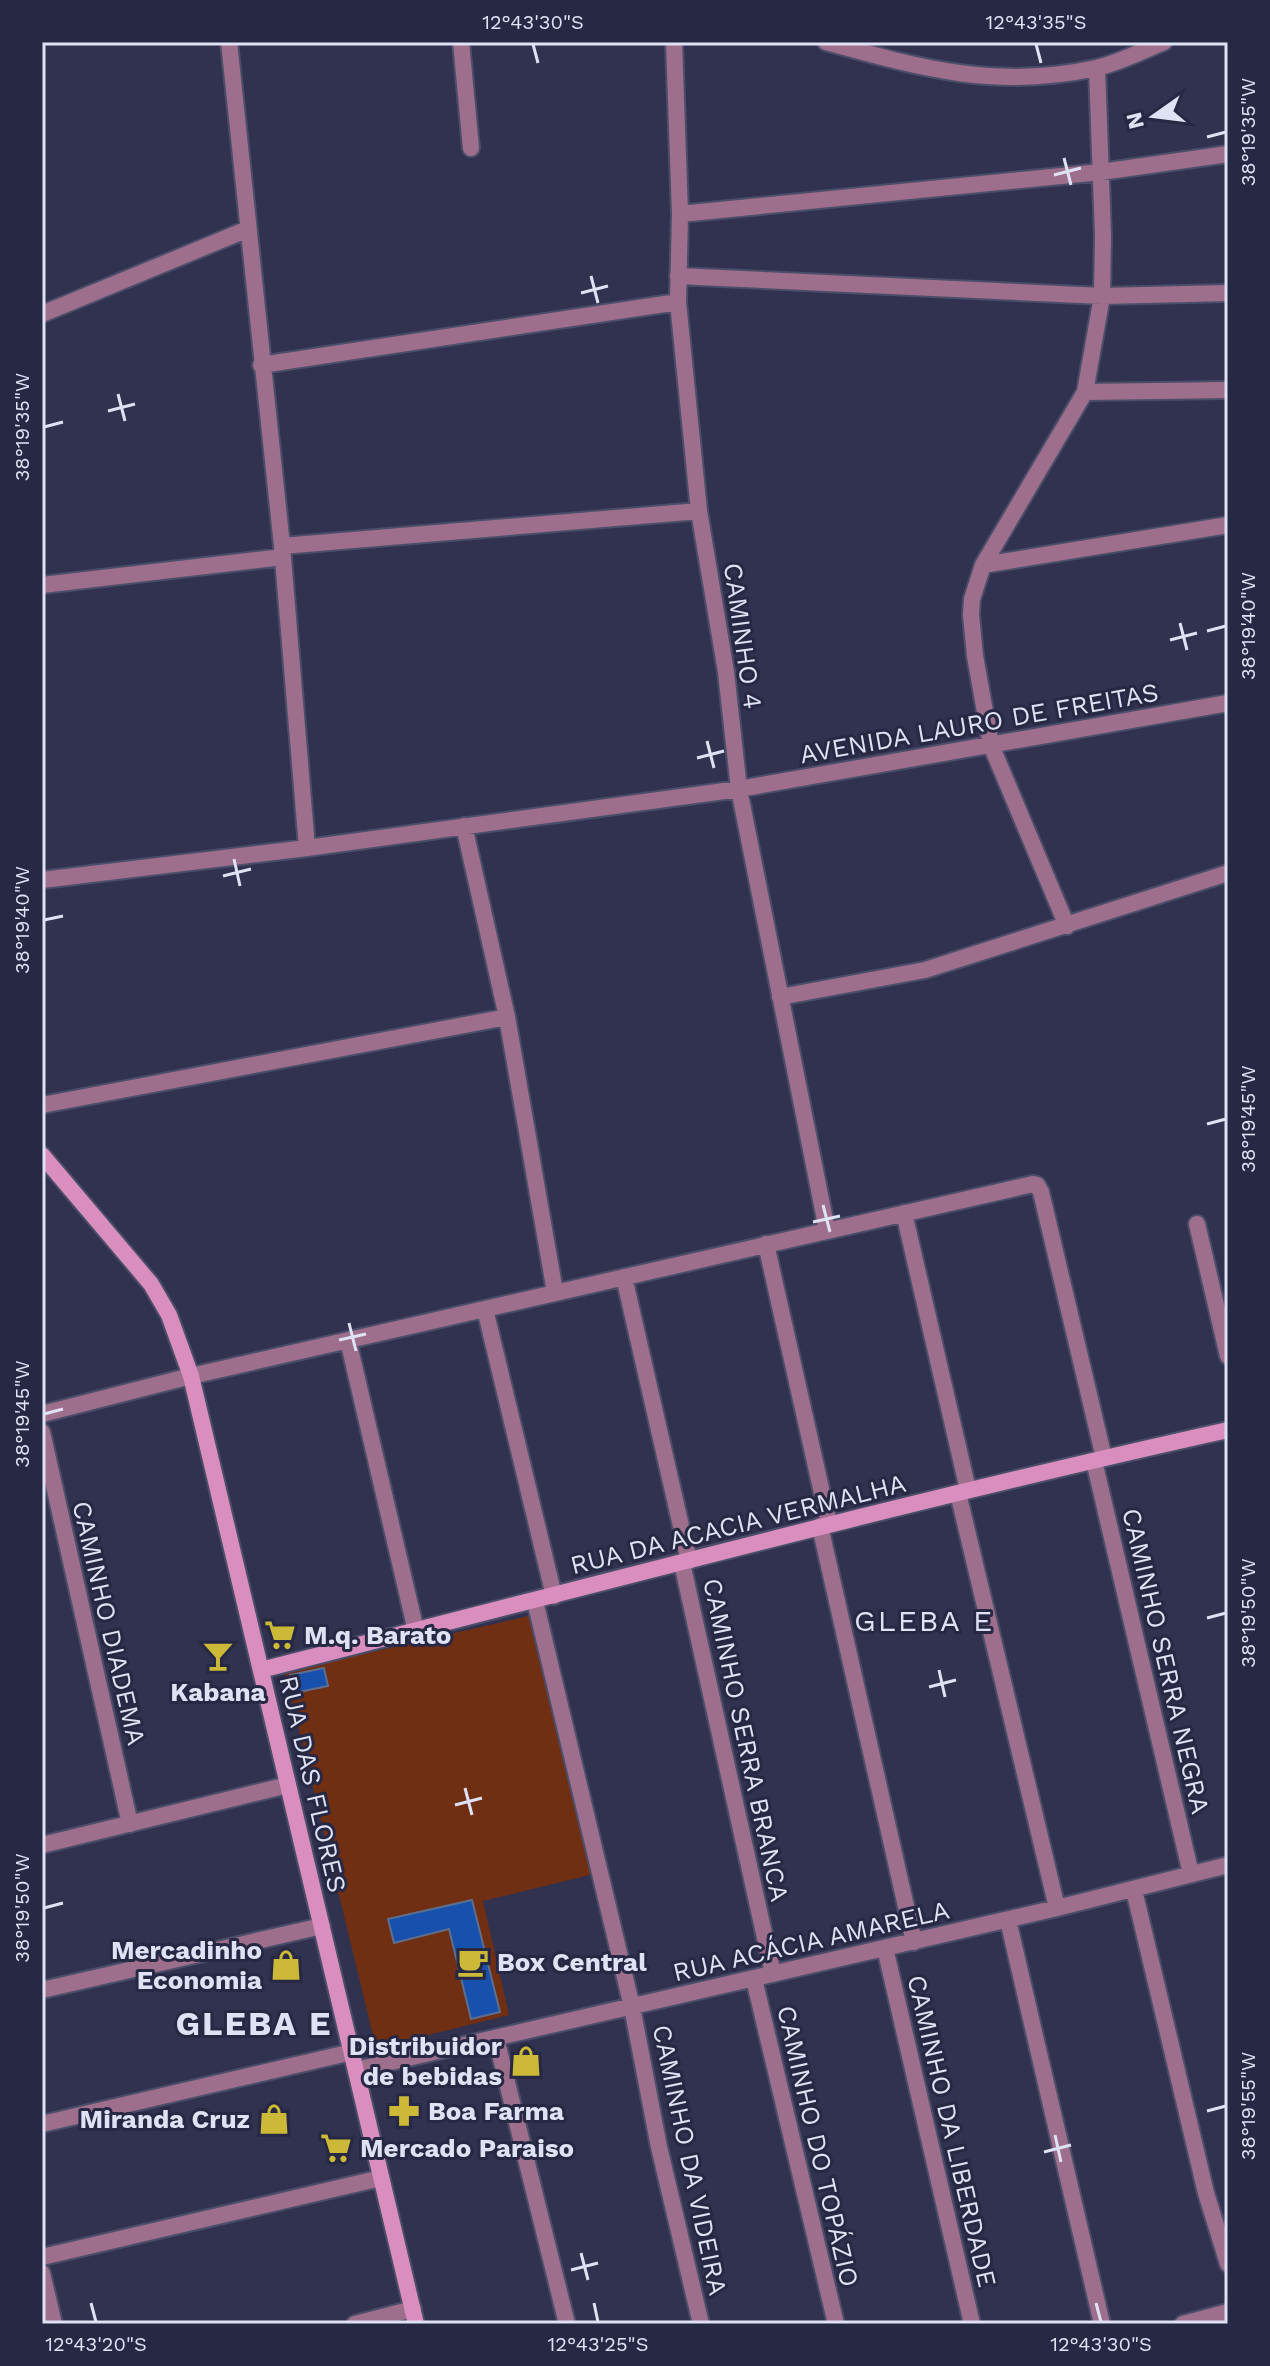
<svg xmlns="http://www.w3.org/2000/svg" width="1270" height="2366" font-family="'Work Sans',sans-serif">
<rect width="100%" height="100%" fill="#30324f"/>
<path fill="#702e13" d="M533,1615L594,1874L483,1901L509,2015L376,2048L285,1672Z"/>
<path fill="#1850ae" stroke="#5d6f8c" stroke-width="2" d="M324,1668L328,1686L294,1693L290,1675Z
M472,1900L500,2012L471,2019L449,1929L394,1943L388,1919Z"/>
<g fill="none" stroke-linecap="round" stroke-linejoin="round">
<defs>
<path id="street" d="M229,42L282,546L307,848
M461,42L471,148
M674,42L680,214L678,302L699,511L726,672L739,789L827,1230
M826,42C920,68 997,90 1096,68C1119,63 1142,51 1164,42
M680,214L1101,172L1228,154
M678,276L1102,296L1228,293
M42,314L248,229
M261,365L678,302
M1085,392L1228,390
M282,546L699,511
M983,565L1228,525
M42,585L283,557
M464,826L507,1017L555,1292
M42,880L307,848L739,789L1228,703
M1067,926L991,745L975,656L971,615L972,599L983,565L1085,392L1102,296L1103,236L1097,68
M780,997L925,970L1228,873
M42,1105L507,1017
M904,1213L968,1490
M1197,1224L1228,1356
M766,1244L829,1524
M624,1277L689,1561
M485,1309L554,1596
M348,1340L416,1631
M42,1414L191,1376L1033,1184L1037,1185L1041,1192L1104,1458
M42,1432L130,1824
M1094,1461L1191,1874
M958,1493L1057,1908
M820,1526L914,1942
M682,1563L773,1974
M535,1601L632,2007L659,2147L701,2324
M42,1845L288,1785
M1134,1890L1206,2193L1228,2264
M1008,1920L1102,2324
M885,1948L972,2324
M754,1979L836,2324
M42,1990L322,1926
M496,2038L567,2324
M356,2070L1057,1908L1228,1865
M42,2124L352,2052
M42,2257L381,2178
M42,2273L54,2324
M355,2324L413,2309
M1183,2324L1228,2312"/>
<path id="secondary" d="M42,1155L151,1284L169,1315L191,1376L416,2324
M261,1670C583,1588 904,1502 1228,1430"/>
</defs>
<use href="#street" stroke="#4c4e69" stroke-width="20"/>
<use href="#secondary" stroke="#4c4e69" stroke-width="20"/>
<use href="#street" stroke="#9e6f8d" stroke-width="16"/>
<use href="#secondary" stroke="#d98ebf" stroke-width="16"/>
</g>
<path fill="none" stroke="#dfe1f4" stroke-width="3" d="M533,44L538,63M1036,44L1041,63M1207,137L1226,132M1064,158L1071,185M1054,175L1081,168M591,276L598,303M581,293L608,286M118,394L125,421M108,411L135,404M44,427L63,422M1180,623L1187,650M1207,631L1226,626M1170,640L1197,633M707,741L714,768M697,758L724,751M234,859L240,886M223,876L251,869M44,920L63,916M1207,1124L1226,1119M823,1205L830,1232M813,1222L840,1216M349,1323L356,1351M339,1340L366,1334M44,1414L63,1409M1207,1618L1226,1613M939,1670L945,1697M929,1687L956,1680M465,1788L472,1815M455,1805L482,1798M44,1908L63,1903M1207,2111L1226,2106M1055,2135L1061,2162M1044,2152L1071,2145M581,2253L588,2280M571,2270L598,2263M91,2303L96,2322M594,2303L598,2322M1096,2303L1101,2322"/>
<defs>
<symbol id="supermarket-bare" viewBox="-9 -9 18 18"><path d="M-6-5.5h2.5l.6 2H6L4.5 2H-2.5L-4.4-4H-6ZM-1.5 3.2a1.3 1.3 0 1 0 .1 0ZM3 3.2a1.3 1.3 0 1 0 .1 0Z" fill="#cdb938" stroke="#262844" stroke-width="2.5" paint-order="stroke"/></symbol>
<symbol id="bar-bare" viewBox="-9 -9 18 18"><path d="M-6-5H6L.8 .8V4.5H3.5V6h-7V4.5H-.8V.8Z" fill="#cdb938" stroke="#262844" stroke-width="2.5" paint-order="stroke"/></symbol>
<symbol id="cafe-bare" viewBox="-9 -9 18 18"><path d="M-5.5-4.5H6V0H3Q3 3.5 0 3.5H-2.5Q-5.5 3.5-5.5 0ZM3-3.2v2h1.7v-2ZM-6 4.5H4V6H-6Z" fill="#cdb938" stroke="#262844" stroke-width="2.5" paint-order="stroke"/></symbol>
<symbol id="shop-bare" viewBox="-9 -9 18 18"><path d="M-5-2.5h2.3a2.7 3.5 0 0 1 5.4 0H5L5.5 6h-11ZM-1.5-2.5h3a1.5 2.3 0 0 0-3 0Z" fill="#cdb938" stroke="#262844" stroke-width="2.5" paint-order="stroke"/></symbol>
<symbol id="pharmacy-bare" viewBox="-9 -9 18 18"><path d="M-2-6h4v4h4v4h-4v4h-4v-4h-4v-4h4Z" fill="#cdb938" stroke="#262844" stroke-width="2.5" paint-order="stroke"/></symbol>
</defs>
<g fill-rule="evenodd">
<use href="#supermarket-bare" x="258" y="1613" width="44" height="44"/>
<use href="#bar-bare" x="196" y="1634" width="44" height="44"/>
<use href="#cafe-bare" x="451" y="1940" width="44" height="44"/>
<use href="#shop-bare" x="264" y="1943" width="44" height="44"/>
<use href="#shop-bare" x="504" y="2039" width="44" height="44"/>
<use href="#pharmacy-bare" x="382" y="2089" width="44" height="44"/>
<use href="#shop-bare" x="252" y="2097" width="44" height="44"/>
<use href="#supermarket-bare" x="314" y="2126" width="44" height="44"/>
</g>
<g text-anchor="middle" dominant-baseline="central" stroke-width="6" stroke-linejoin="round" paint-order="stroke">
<g font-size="26" fill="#dfe1f4" stroke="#262844">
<text transform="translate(743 636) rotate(82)">CAMINHO 4</text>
<text transform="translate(979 723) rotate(-10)">AVENIDA LAURO DE FREITAS</text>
<text transform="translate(738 1524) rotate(-14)">RUA DA ACACIA VERMALHA</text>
<text transform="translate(109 1623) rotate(77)">CAMINHO DIADEMA</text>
<text transform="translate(1166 1661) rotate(77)">CAMINHO SERRA NEGRA</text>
<text transform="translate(746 1740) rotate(78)">CAMINHO SERRA BRANCA</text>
<text transform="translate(313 1784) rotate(77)">RUA DAS FLORES</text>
<text transform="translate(811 1941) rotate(-13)">RUA ACÁCIA AMARELA</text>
<text transform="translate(952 2131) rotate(77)">CAMINHO DA LIBERDADE</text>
<text transform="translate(818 2146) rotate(77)">CAMINHO DO TOPÁZIO</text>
<text transform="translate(690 2160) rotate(78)">CAMINHO DA VIDEIRA</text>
</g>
<g font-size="26" font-weight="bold" fill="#dfe1f4" stroke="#262844" text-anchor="start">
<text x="304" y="1635">M.q. Barato</text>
<text x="218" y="1692" text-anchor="middle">Kabana</text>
<text x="262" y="1950" text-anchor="end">Mercadinho<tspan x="262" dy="30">Economia</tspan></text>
<text x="497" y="1962">Box Central</text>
<text x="502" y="2046" text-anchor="end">Distribuidor<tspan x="502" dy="30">de bebidas</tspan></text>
<text x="428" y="2111">Boa Farma</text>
<text x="250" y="2119" text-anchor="end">Miranda Cruz</text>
<text x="360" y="2148">Mercado Paraiso</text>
</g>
<g font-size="30" letter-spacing="2" fill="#dfe1f4" stroke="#262844">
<text x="924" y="1620">GLEBA E</text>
</g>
<g font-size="34" font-weight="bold" letter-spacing="2" fill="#dfe1f4" stroke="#262844">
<text x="254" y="2023">GLEBA E</text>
</g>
</g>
<rect width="1270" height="2366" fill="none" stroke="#262844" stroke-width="88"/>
<g transform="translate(1154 116) rotate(256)" stroke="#262844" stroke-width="6" paint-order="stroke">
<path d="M0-6L14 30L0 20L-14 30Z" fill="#dfe1f4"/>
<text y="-12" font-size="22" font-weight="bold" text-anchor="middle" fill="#dfe1f4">N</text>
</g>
<rect x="44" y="44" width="1182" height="2278" fill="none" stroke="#dfe1f4" stroke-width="3"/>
<g font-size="20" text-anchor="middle" fill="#dfe1f4">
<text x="533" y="29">12°43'30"S</text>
<text x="1036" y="29">12°43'35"S</text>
<text transform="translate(1248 132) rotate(-90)" y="7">38°19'35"W</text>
<text transform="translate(22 427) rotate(-90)" y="7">38°19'35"W</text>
<text transform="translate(1248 626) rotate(-90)" y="7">38°19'40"W</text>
<text transform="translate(22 920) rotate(-90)" y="7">38°19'40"W</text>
<text transform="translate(1248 1119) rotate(-90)" y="7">38°19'45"W</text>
<text transform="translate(22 1414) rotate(-90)" y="7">38°19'45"W</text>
<text transform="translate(1248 1613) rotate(-90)" y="7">38°19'50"W</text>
<text transform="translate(22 1908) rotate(-90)" y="7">38°19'50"W</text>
<text transform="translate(1248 2106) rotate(-90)" y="7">38°19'55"W</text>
<text x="96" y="2351">12°43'20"S</text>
<text x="598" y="2351">12°43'25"S</text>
<text x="1101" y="2351">12°43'30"S</text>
</g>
</svg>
